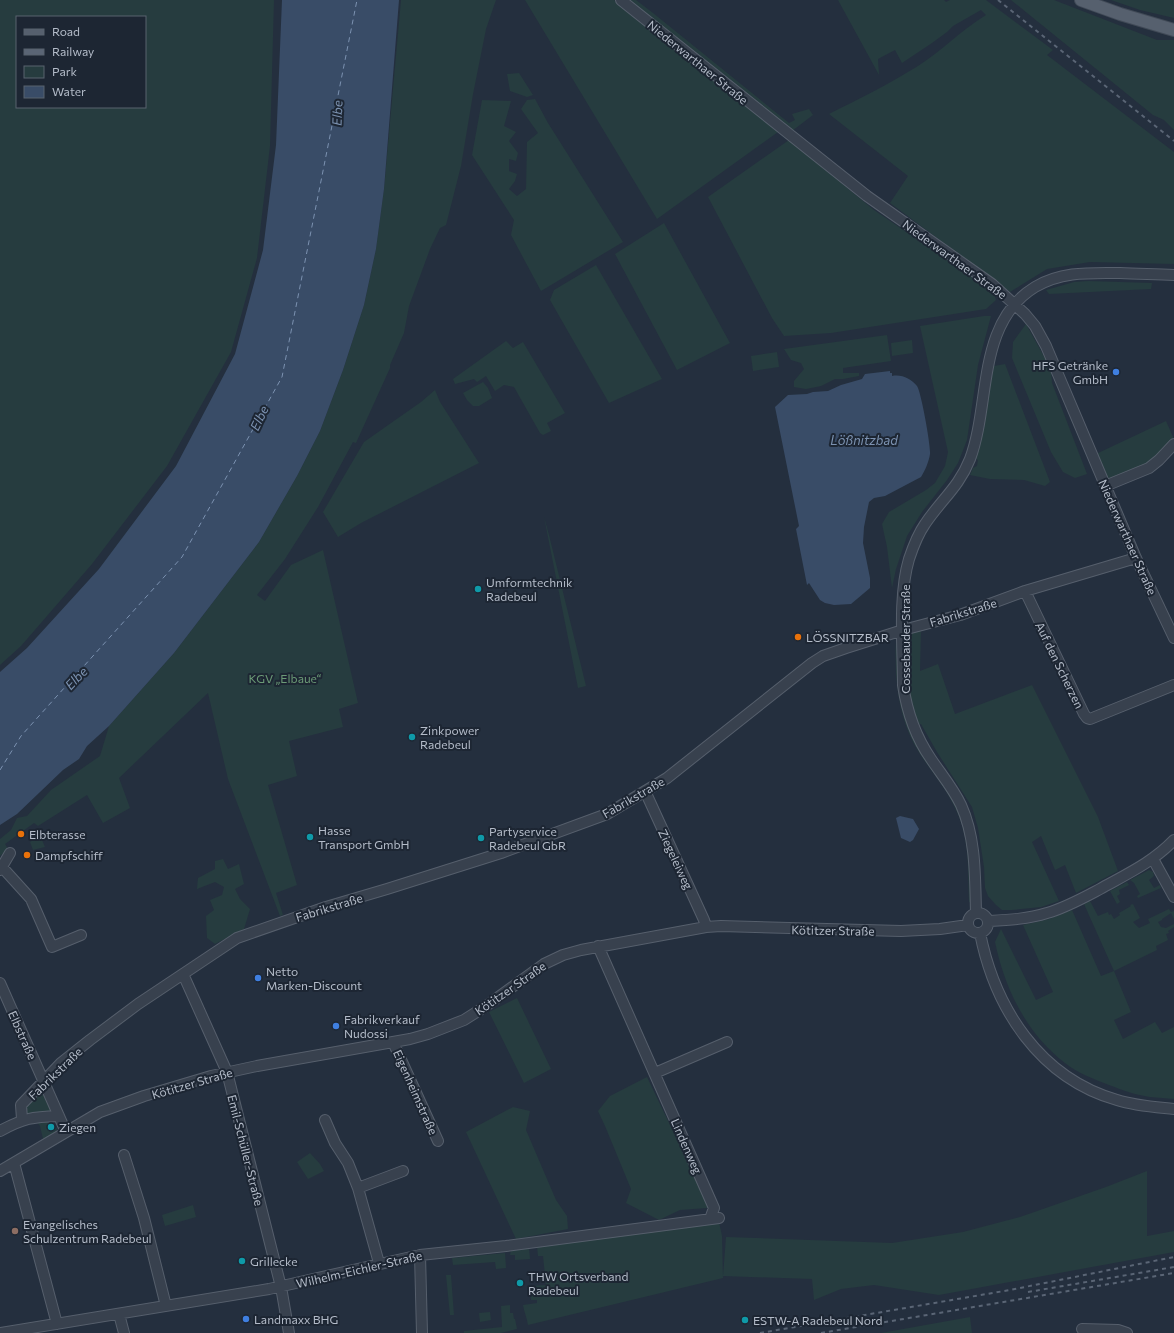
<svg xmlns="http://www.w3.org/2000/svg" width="1174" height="1333" font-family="Commissioner,sans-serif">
<rect width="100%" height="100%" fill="#242f3e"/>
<path fill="#263c3f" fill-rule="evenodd" d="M0,0H274L270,146L257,258L231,352L167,466L92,564L21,646L0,665ZM17,17H145V107H17Z
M401,0H496L486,29L473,94L461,166L446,225L440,228L430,249L409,306L404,333L390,365V368L356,443L353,442L318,507L285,559L257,595L265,601L291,565L323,550L358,703L339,709L343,727L289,741L297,776L268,785L297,885L276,893L283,915L280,916L228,779L208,693L119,778L130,808L103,823L87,795L38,826L34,823L5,844L8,849L0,856V839L11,830L17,818L27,816L51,790L100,756L109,726L174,653L259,542L297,476L320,431L343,370L364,305L376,249L384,189Z
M525,0H614L778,132L657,219Z
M627,0H636L653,13L789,123L795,120L792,114L809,109L813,115L792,131Z
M838,0H944L946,2L950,0H986L1053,50L1047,55L1174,152V264L1090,262L1047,269L1010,292L890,203L908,176L829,114C859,99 889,84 918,66C942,51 961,30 986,15L981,10L953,26L947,32L932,43L902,63L895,50L878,59L879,75Z
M1011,0H1054L1157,40H1174V130L1164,120L1153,115Z
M1111,0H1174V18L1140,10Z
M519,73L533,95L527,97L510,91L507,74Z
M535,99L548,123L623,242L541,291L511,235L514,220L472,155L482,100L511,101L504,126L516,132L509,141L518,153L516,161L509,159V171L517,174L515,181L509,189L517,196L526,189L527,142L538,133L521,109L527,100Z
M789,140L874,210L993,291L996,300L986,309L831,333L784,336L772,318L708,197Z
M664,223L730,343L677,370L615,254Z
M596,265L662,379L609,403L550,300L554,290Z
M1088,281L1152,283L1151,289L1049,294L1046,290L1074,282Z
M984,316H991L978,365L967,440L958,463L947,480L922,512L907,536L896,569L892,588L887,547L882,524L889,512L926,490L935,483L945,466L948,452L920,326Z
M1026,324L1051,369L1052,383L1087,474L1075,478L1063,472L1051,452L1012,358L1013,342Z
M887,335L891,361L843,368V373H859V376L843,379H835L821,386L806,389L794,387V381L804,369L801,363L791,360L784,349Z
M912,340L913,353L892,356L891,343Z
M506,341L513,348L523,342L565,413L547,423L551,431L543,435L540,433L514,387L504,385L495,391L486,376L477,382L474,379L455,384L453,379Z
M777,352L779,367L753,371L751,356Z
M1005,364L1050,482L1045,486L1024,480L990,479L970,475L973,468L977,466L978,460L976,459L994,366Z
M483,382L488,388L492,398L479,406H473L467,400L463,393Z
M435,390L440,402L479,463L361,523L338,537L323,512L364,442L421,402Z
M1166,421L1174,439L1150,465L1108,481L1096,454Z
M544,517L549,535L586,686L578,688Z
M921,630L920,671L938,664L955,714L1032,685L1098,817L1118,871L1076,893L1065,865L1055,870L1041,836L1032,842L1059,901L1041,907L1012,910H1002L996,905L988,896L985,888L984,867L978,828L972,807L937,752L921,724L916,725C914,717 911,709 909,701C906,682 904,649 912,632Z
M896,643L898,648L900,691L958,808C970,839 970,870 972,902H969C968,872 970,838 956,810C947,789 932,773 920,754C904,729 898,702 896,673C896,663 895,653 896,643Z
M40,835L45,847L33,850L30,842Z
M223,859L228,869L239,864L244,884L235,889L240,899L250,909L244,929L215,944L207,938L206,916L214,910L210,900L222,895L224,887L215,882L197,889L198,878L215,869V861Z
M1149,870L1153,872L1154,876L1149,880L1154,888L1160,885L1161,888L1138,898L1137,896L1140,894L1134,883L1130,880Z
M1127,882L1129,885L1119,890L1120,894L1117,896L1120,902L1117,904L1110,891Z
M1090,901L1098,916L1108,912L1109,915L1111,914L1114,919L1120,915L1119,913L1131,906L1130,905L1133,904L1140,918L1133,922L1139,928L1150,923L1148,919L1169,909L1171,912L1174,911V919L1171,913L1162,919V920L1158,922L1161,927L1166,928L1174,924V927L1168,931L1169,933L1166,934L1168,940L1156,946L1157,950L1114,971L1131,1012L1114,1020L1123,1039L1155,1022L1162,1033L1174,1027V1099C1166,1098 1158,1098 1150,1097C1136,1095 1122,1090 1109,1085C1094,1079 1077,1073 1065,1063C1026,1033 1005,989 995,942L1001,929L1036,1000L1053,992L1023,925L1049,919L1072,910L1101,976L1114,971L1084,904Z
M517,998L551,1069L524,1083L489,1012Z
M647,1077L707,1202V1208L680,1210L659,1220L626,1203L631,1189L605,1126L598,1111L610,1096Z
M42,1091L51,1111L50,1113L28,1114L26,1112L25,1106Z
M513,1107L530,1111L526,1130L556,1200L567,1216L568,1229L516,1239L466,1132Z
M47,1121L53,1123L57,1129L55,1133L43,1139L40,1126L37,1122Z
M310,1153L320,1164L324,1171L308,1179L297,1162Z
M1147,1171V1236L1174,1231V1252L939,1295L874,1285L841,1289L814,1300L812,1279L723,1276L726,1237L892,1243L963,1232L1020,1217L1106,1187Z
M193,1205L196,1217L165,1226L162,1215Z
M719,1222L722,1236L723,1278L528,1325C527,1318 524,1312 523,1305L537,1303V1300H531L529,1286L546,1285L543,1256H538L537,1246Z
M529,1248L530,1259L515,1260V1255H510L511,1250Z
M505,1253L506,1268L496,1269L495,1262L453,1265L452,1258Z
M446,1275H451L454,1315H450Z
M510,1305V1313H513L514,1319H515L517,1329L501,1333H464V1331L502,1327L501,1306Z
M490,1312L491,1320L480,1322L479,1313Z
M970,1317L972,1333H881Z"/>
<path fill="#394c67" d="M282,0H399L384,189L376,249L364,305L343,370L320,431L297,476L259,542L174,653L109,726L87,746L79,759L63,770L17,814L0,825V672L27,648L99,569L176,466L235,354L263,250L276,145Z
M890,371V373H892V376C902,374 911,379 917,386C921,391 931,447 930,454C929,461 925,471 921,477L885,496L874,498L869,502L864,527L863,543L870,578V588L851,604L834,605L825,603L820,600L809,583L807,585L796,529L799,526L775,407L788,395L807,394L813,392L828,391L841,385L862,379L865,374Z
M900,816L913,819L919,829L913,840L910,842L901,838L896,818Z"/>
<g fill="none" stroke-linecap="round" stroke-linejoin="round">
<path stroke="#7c92b1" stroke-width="1" stroke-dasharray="5 4" stroke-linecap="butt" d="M0,770L21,736L182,557L282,377L357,0"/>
<defs>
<path id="minor" d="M621,0L867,196L992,284L1025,314L1035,326L1046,346L1136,558L1174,638
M1105,486L1149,468L1159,460L1174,444
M1025,591L1084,714L1087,718L1090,719L1174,685
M645,791L704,920L706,927
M1153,859L1174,897
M2,867L31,899L52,947L81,935
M0,870L10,853
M968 923a10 10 0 1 1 20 0a10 10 0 1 1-20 0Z
M976,913C975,876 976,838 961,805C953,788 941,774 931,759C915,736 907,712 903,685C903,647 898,596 909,559C913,547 918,534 925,524C941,500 959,487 970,459C991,403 976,323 1035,287C1062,271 1090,273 1120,273C1138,274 1156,274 1174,275
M989,921C1008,920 1028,919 1047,913C1065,908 1083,898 1100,889C1127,874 1153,862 1174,840
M980,933C995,1009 1040,1078 1117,1100C1136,1106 1155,1107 1174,1109
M598,946L710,1199L714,1208L710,1219
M183,974L227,1072L281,1287L289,1333
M0,983L66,1132
M393,1042L438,1141
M655,1073L727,1042
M22,1119L21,1105L61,1063L90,1040L138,1004L237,938L326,907L387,889L501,853L607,814L667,778L812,663L823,656L846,648L903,630L960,615L1025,591L1136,558
M325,1120L335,1143L348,1163L358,1188L379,1263
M0,1131C24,1118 32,1117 59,1116
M124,1155L144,1218L166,1306
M14,1163L57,1324
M0,1171L100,1112L144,1096L211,1076L257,1066L410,1039L428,1034L464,1020L486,1006L544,964L563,955L581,950L706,927L721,926L901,931L940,929L968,925
M358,1188L403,1171
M420,1255L422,1333
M119,1314L124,1333
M1082,1329L1118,1330L1127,1333
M1,1333L269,1289L420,1255L506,1246L719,1218"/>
<path id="major" d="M1081,0L1120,14L1174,30"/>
</defs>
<use href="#minor" stroke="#565f6c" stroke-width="12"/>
<use href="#major" stroke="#414a57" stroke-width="14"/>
<use href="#minor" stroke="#38414e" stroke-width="10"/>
<use href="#major" stroke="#56606e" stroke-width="12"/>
<path stroke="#5a6575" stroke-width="2" stroke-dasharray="4 4" stroke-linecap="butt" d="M998,0L1174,141
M1028,1292L1174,1267
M760,1333L1010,1290L1174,1257
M821,1333L1174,1273"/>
</g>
<g fill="#3f7fe0" stroke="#1d2633" stroke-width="1.5">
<circle cx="1116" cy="372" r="4"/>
<circle cx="258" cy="978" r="4"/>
<circle cx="336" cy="1026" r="4"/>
<circle cx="246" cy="1319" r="4"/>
</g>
<g fill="#0f9aa8" stroke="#1d2633" stroke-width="1.5">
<circle cx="478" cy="589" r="4"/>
<circle cx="412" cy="737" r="4"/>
<circle cx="310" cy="837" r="4"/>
<circle cx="481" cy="838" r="4"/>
<circle cx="51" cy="1127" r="4"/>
<circle cx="242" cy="1261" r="4"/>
<circle cx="520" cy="1283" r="4"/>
<circle cx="745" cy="1320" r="4"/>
</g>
<g fill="#e8710a" stroke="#1d2633" stroke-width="1.5">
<circle cx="798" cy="637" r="4"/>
<circle cx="21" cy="834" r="4"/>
<circle cx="27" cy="855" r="4"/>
</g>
<circle fill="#8d6e63" stroke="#1d2633" stroke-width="1.5" cx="15" cy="1231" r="4"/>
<g text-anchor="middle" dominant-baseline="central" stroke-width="4" stroke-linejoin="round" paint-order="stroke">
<g font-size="12" fill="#b4bcc9" stroke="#1d2633">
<text transform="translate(698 62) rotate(39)">Niederwarthaer Straße</text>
<text transform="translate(955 259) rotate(36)">Niederwarthaer Straße</text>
<text transform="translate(1128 537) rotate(66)">Niederwarthaer Straße</text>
<text transform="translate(963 612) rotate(-17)">Fabrikstraße</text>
<text transform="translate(905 639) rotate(-90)">Cossebauder Straße</text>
<text transform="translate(1060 665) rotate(64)">Auf den Scherzen</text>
<text transform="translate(633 797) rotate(-30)">Fabrikstraße</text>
<text transform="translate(676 859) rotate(65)">Ziegeleiweg</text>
<text transform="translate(329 907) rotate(-17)">Fabrikstraße</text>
<text transform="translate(833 930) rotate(1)">Kötitzer Straße</text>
<text transform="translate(510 988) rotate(-35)">Kötitzer Straße</text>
<text transform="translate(23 1035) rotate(66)">Elbstraße</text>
<text transform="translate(55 1073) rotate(-44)">Fabrikstraße</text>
<text transform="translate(192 1083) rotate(-16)">Kötitzer Straße</text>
<text transform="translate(416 1092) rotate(66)">Eigenheimstraße</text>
<text transform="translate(687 1146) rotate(66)">Lindenweg</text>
<text transform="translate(246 1150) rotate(76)">Emil-Schüller-Straße</text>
<text transform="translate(359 1269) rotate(-13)">Wilhelm-Eichler-Straße</text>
</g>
<g font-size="12" fill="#b4bcc9" stroke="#1d2633" text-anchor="start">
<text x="1108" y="365" text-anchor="end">HFS Getränke<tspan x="1108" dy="14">GmbH</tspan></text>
<text x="486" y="582">Umformtechnik<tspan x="486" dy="14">Radebeul</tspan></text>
<text x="806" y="637">LÖSSNITZBAR</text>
<text x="420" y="730">Zinkpower<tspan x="420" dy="14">Radebeul</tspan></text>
<text x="318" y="830">Hasse<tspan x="318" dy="14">Transport GmbH</tspan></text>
<text x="489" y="831">Partyservice<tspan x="489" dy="14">Radebeul GbR</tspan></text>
<text x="29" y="834">Elbterasse</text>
<text x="35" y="855">Dampfschiff</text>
<text x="266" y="971">Netto<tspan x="266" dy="14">Marken-Discount</tspan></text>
<text x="344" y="1019">Fabrikverkauf<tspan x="344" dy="14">Nudossi</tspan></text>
<text x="59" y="1127">Ziegen</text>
<text x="23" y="1224">Evangelisches<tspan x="23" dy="14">Schulzentrum Radebeul</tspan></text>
<text x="250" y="1261">Grillecke</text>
<text x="528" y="1276">THW Ortsverband<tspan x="528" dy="14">Radebeul</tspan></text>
<text x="254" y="1319">Landmaxx BHG</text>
<text x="753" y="1320">ESTW-A Radebeul Nord</text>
</g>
<g font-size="12" fill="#6b9a76" stroke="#1d2633">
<text x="285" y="678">KGV „Elbaue“</text>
</g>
<g font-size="13" font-style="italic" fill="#7c92b1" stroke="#1d2633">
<text transform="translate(337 113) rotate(-88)">Elbe</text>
<text transform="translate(259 418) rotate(-64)">Elbe</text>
<text x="864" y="440">Lößnitzbad</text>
<text transform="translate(76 678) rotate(-46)">Elbe</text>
</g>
</g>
<rect x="16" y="16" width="130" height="92" fill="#1d2633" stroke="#59626f"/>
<rect x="24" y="29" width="20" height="6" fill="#56606e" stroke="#59626f"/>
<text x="52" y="36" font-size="12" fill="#b4bcc9">Road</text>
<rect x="24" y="49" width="20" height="6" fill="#5a6575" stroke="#59626f"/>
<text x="52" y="56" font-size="12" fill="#b4bcc9">Railway</text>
<rect x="24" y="66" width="20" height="12" fill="#263c3f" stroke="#59626f"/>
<text x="52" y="76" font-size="12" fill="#b4bcc9">Park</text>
<rect x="24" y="86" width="20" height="12" fill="#394c67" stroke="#59626f"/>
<text x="52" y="96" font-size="12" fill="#b4bcc9">Water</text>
</svg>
